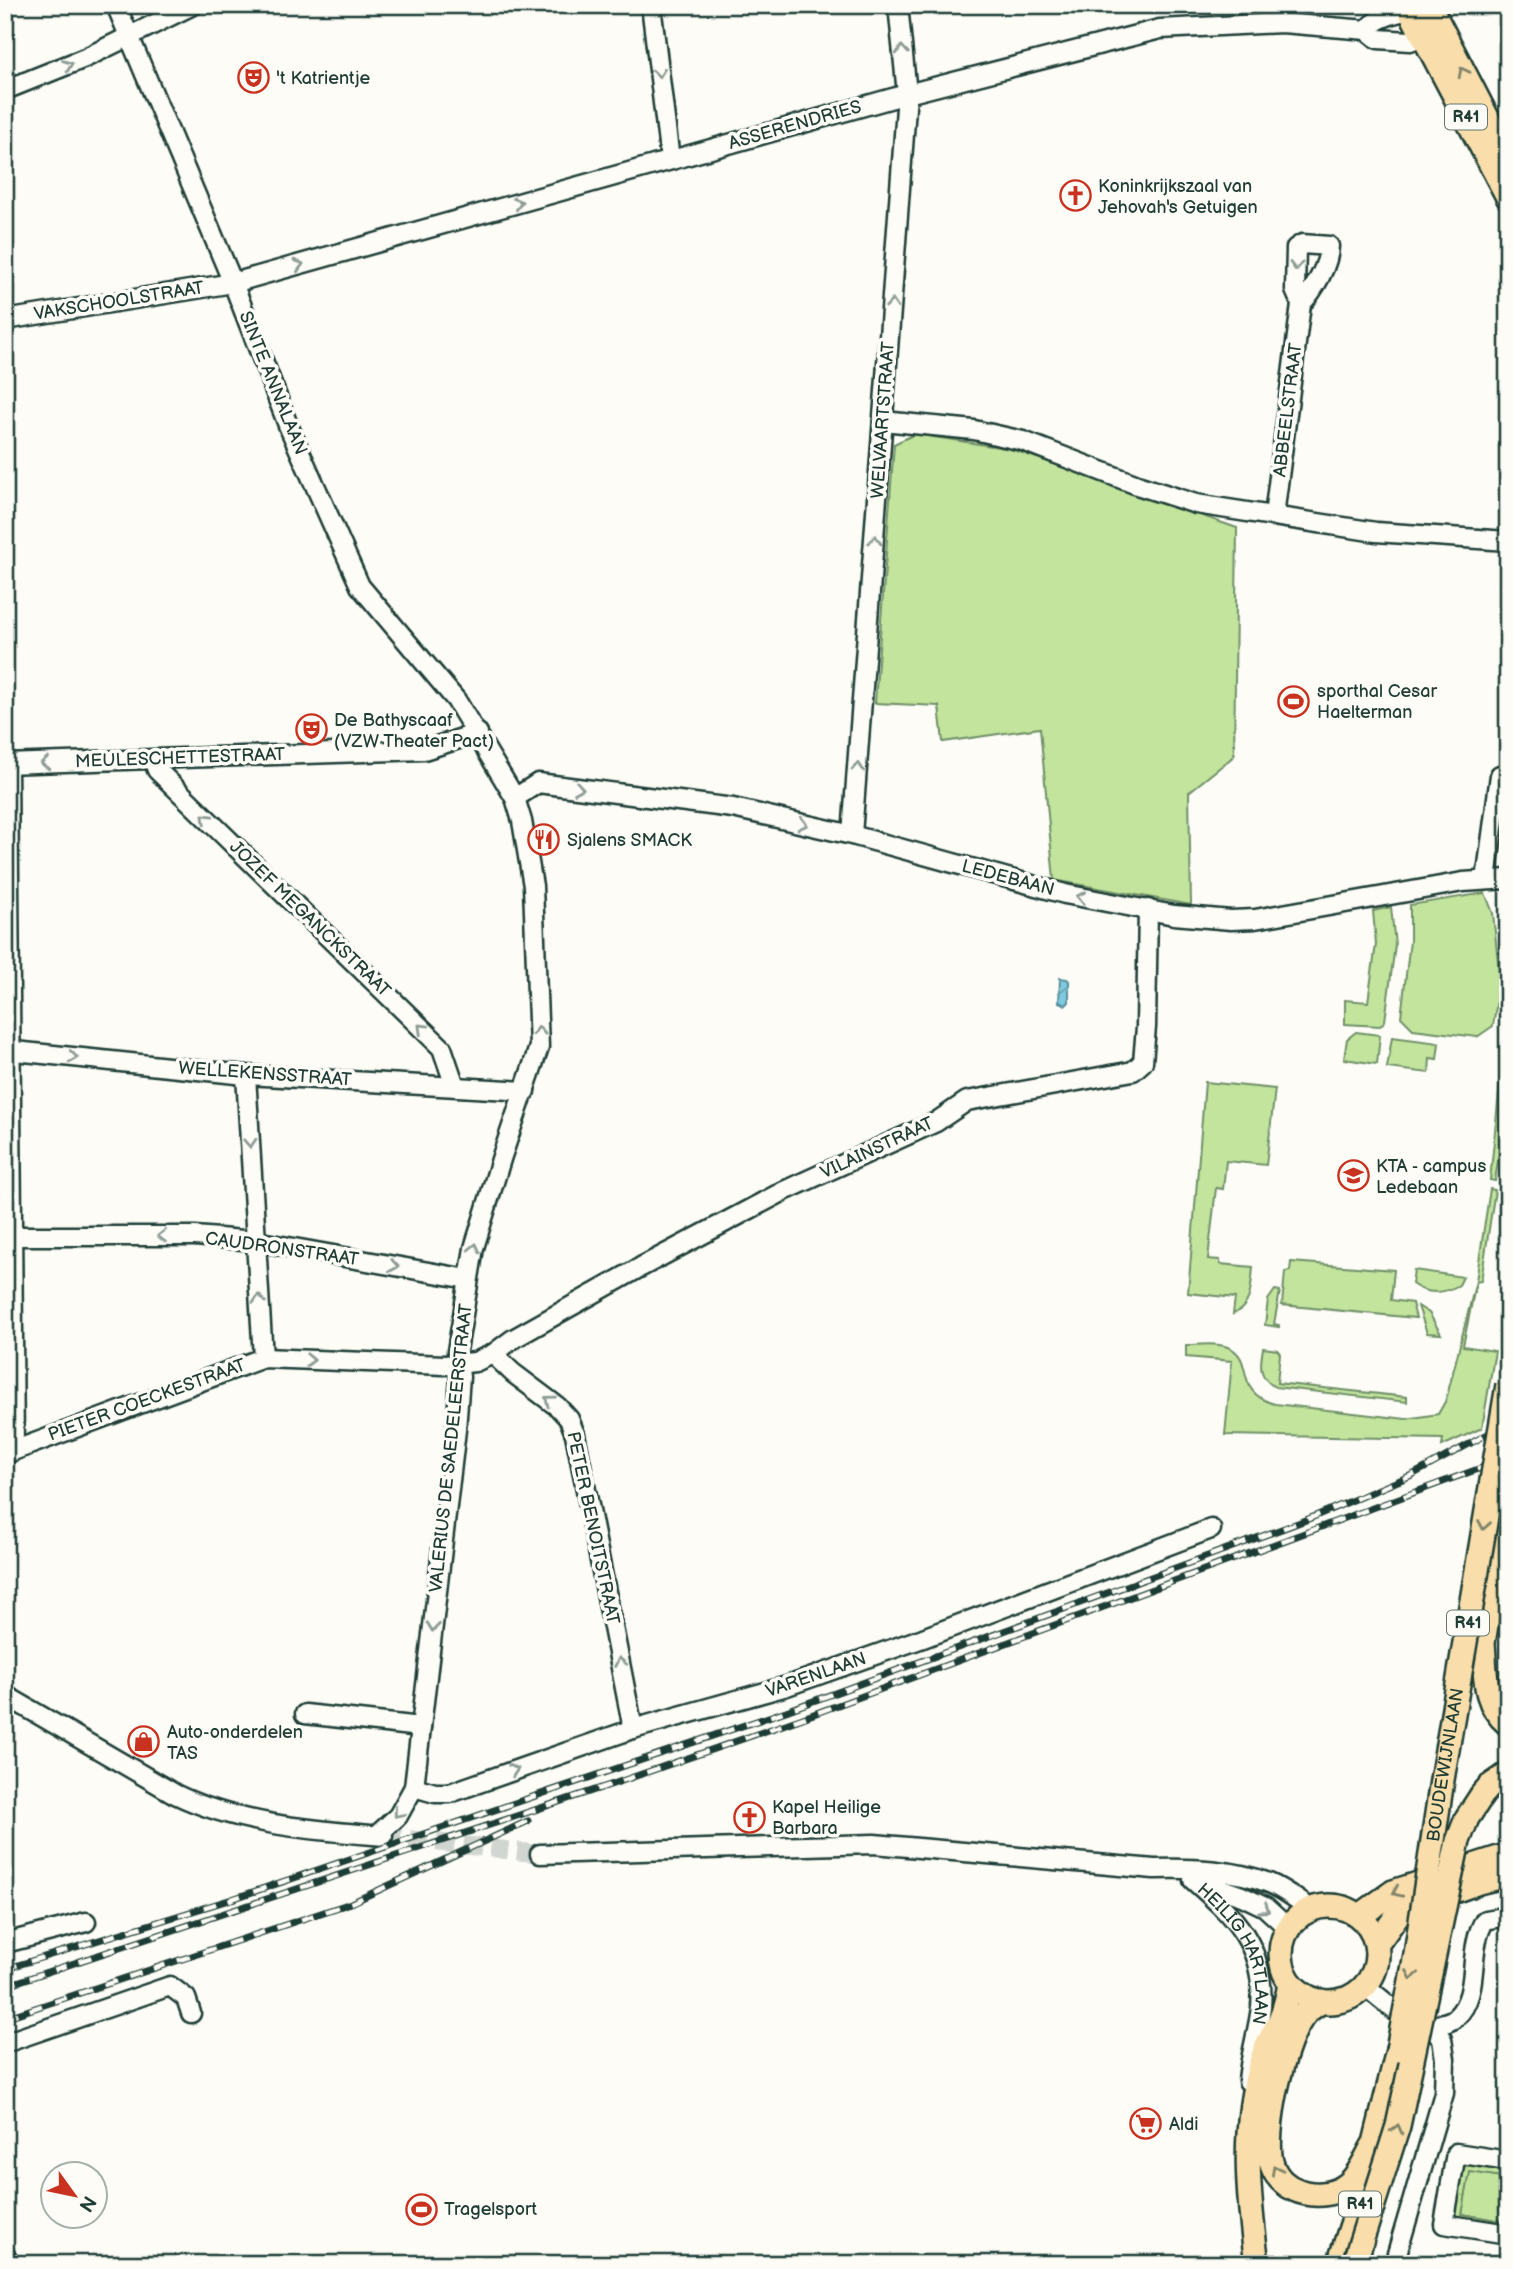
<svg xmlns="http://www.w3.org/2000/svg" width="1513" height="2269" font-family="'Balsamiq Sans',sans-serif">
<defs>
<pattern id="forest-crowns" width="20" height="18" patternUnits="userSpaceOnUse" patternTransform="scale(1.75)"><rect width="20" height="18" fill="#c2e49d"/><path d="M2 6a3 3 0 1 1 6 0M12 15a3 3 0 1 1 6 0" fill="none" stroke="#a6c488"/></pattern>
<pattern id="water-waves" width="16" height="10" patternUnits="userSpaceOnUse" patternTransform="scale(1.75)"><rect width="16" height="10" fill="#80c9e1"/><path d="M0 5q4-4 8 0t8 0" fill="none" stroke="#68a4b7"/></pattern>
</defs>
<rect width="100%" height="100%" fill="#fdfcf7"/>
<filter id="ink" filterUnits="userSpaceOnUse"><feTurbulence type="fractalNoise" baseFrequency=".0143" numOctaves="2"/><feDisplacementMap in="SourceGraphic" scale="14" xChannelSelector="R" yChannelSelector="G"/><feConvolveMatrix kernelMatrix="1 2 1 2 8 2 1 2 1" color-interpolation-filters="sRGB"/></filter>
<g filter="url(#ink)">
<path fill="#c2e49d" stroke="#709068" stroke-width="2" d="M915,434L1011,449L1237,528L1234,756L1189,792L1191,905L1054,880L1040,728L943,742L939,706L875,703L894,444Z
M1485,893L1493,913L1500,982L1493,1026L1477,1037L1413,1029L1401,1017L1410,941V905Z
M1391,907L1395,945L1385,1021L1380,1026L1345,1024V1000L1368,1002L1376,944L1373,911Z
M1356,1032L1380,1035L1377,1064L1344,1059L1347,1039Z
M1392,1037L1439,1043L1437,1059L1430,1058L1429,1073L1387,1068Z
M1502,1063H1508V1094L1495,1181L1490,1180Z
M1205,1082L1275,1089L1266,1165L1226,1161L1223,1189L1216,1188L1208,1259L1220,1260V1264L1253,1267C1251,1286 1252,1307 1233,1314L1235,1298L1188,1293Z
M1490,1189L1495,1190L1481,1281L1476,1282L1463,1346L1495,1351L1482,1428L1442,1446L1443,1439L1225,1435L1232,1361L1186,1357V1345C1199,1345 1219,1342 1230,1348C1255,1360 1233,1393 1275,1404L1406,1419L1438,1414L1446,1400L1476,1281Z
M1291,1262L1394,1270L1391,1300L1412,1303L1416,1318L1282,1305L1285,1272L1290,1271Z
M1414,1270L1463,1277L1459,1285C1443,1294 1427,1295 1412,1284Z
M1275,1290L1280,1291L1274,1324L1279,1325V1327L1265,1325L1268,1300Z
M1418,1306L1429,1313L1441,1334L1427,1333Z
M1263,1348L1278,1350L1280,1354L1277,1383L1407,1397V1402L1275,1387C1258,1377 1260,1365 1263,1348Z
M1470,2171L1508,2178V2222L1462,2214Z"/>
<path fill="url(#forest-crowns)" stroke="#709068" stroke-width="2" d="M1466,2165L1508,2172V2178L1470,2172L1462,2214L1508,2222V2228L1458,2218L1451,2211L1459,2170Z"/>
<path fill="url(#water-waves)" stroke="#59919c" stroke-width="2" d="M1060,978L1067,979L1069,981V1002L1066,1005L1059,1002Z"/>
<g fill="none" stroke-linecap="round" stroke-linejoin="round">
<path stroke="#d1d6d0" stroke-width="18" stroke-dasharray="18 9" stroke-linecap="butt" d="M383,1836L540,1854"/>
<defs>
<g id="minor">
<path d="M116,5L233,283L288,425L360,586L456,700L515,798L522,821L533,886L539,1047L502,1156L474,1248L457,1351L460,1377L456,1430L414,1787L398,1816L377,1835"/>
<path d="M651,5L670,160"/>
<path d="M1367,30C1379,13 1403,14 1421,5"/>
<path d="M5,90L85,58L193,5"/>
<path d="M5,320L233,283L907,94L1160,29L1282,23L1367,30L1378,39L1410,41L1423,36"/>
<path d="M883,421L974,430L1023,441L1140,486L1196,504L1376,532L1508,541"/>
<path d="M1274,516L1301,304L1295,290L1296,248L1302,244L1329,246C1329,265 1314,290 1301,304"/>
<path d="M153,760L157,770L442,1048L455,1086"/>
<path d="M5,764L424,750L478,733"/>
<path d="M8,764L14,1450"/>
<path d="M515,798L538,783L733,808L852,835L1065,894L1174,915L1231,920L1255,919L1463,882L1508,879"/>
<path d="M852,835L907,94L898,5"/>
<path d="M1486,880L1500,775"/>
<path d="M5,1050L246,1075L525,1091"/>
<path d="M246,1075L263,1358"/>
<path d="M10,1236H195L255,1241L468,1279"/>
<path d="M493,1354L513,1373L558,1407L569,1419L575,1434L633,1729"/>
<path d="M5,1454L263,1358L445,1365L475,1362L493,1354L513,1339L641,1267L784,1191L936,1122L967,1101L1133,1071L1143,1062L1146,1027L1148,909"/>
<path d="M5,1695L175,1794C239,1825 313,1830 383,1836"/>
<path d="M305,1714L421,1727"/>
<path d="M414,1787L435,1793H450L633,1729L787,1686L923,1638L1211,1529"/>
<path d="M540,1854L874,1844L1154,1869C1191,1868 1234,1869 1269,1883C1284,1889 1297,1900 1311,1909"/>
<path id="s1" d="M1193,1880C1234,1916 1266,1947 1261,2007C1258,2032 1250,2056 1248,2081"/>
<path d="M1201,1882L1242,1896L1265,1907L1288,1928"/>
<path d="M5,1943L86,1922"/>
<path d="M1365,1986L1398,2013L1431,2026L1442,2039L1445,2059L1444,2093L1394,2264"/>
<path d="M1431,2026C1439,2024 1450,2023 1456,2017C1482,1993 1466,1949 1485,1920L1508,1916"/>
<path d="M5,2043L170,1986L186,1998L191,2013"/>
<path d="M1508,2161L1456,2153L1444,2224L1508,2234"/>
<path d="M5,2255L9,2264"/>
</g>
<path id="major" d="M1407,5L1508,197
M1429,5L1508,158
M1483,1643C1486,1674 1482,1702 1508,1724
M1477,1658L1483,1643L1508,1493
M1482,1795L1489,1787L1508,1774
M1281 1954a48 48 0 1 1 96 0a48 48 0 1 1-96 0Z
M1360,1916L1393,1892L1508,1855
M1376,1945L1401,1910L1479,1882L1508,1875
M1322,2001C1316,2005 1309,2009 1305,2014C1283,2038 1262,2135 1272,2165C1282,2195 1325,2203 1348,2184C1360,2175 1367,2155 1375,2143
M1257,2264C1248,2195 1241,2127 1262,2059C1266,2045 1274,2033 1280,2020C1285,2008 1288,1996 1290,1983
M1339,2264L1373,2161L1375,2143L1398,2050"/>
</defs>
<use href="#minor" stroke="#1f3d34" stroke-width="23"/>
<use href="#major" stroke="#1f3d34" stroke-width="28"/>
<use href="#minor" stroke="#fdfcf7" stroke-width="18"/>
<use href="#major" stroke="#f9deab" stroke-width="23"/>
<defs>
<path id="rail" d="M5,1969L232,1899L786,1711L1306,1520L1412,1475L1508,1423
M5,1986L613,1784L800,1719L1508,1458
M5,2018L351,1903L528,1821"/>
</defs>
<use href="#rail" stroke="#1f3d34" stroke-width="7"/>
<use href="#rail" stroke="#fdfcf7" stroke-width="4.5" stroke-dasharray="13" stroke-linecap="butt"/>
<defs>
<g id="major-bridge">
<path id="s2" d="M1398,2050L1416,1954L1442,1780L1508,1385"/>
<path d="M1354,2264L1398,2126L1458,1841L1467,1818L1482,1795"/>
</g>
</defs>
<use href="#major-bridge" stroke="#1f3d34" stroke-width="28" stroke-linecap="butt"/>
<use href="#major-bridge" stroke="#f9deab" stroke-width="23"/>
</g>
<defs><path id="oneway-chevron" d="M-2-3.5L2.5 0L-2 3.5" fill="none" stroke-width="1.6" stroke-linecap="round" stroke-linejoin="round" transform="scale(1.75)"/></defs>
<g stroke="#8e9c96">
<use href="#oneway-chevron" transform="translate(902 50) rotate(-95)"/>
<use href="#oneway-chevron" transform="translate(68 65) rotate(-22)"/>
<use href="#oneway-chevron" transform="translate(659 73) rotate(83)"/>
<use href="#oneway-chevron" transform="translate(518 203) rotate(-16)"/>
<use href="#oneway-chevron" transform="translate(299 265) rotate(-16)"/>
<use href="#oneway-chevron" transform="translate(1296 266) rotate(91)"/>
<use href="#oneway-chevron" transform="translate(892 304) rotate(-86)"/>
<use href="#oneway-chevron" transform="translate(875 540) rotate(-86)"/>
<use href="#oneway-chevron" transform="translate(45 763) rotate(177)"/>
<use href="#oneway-chevron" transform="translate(858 767) rotate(-86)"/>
<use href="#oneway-chevron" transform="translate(579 788) rotate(9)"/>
<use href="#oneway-chevron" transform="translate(206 818) rotate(-136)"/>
<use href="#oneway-chevron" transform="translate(803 824) rotate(13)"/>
<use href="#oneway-chevron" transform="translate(1081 897) rotate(-169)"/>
<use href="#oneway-chevron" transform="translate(422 1028) rotate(-136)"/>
<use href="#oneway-chevron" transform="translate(539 1031) rotate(-92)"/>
<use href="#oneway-chevron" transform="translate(73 1057) rotate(6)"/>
<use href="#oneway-chevron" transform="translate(250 1143) rotate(87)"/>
<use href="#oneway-chevron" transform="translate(162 1236) rotate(-180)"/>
<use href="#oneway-chevron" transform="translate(475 1248) rotate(-77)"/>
<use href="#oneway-chevron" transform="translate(394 1266) rotate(10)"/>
<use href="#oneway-chevron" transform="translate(259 1299) rotate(-94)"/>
<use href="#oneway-chevron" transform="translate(310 1360) rotate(2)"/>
<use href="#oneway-chevron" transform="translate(549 1400) rotate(-143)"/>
<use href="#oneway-chevron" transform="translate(433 1627) rotate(97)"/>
<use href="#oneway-chevron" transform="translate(620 1662) rotate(-101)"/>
<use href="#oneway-chevron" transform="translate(514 1770) rotate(-19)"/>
<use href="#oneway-chevron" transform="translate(398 1813) rotate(130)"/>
<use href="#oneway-chevron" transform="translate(1265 1909) rotate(35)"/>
</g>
<g stroke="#81856a">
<use href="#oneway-chevron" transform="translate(1463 72) rotate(-117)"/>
<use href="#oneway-chevron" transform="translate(1484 1525) rotate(100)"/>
<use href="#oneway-chevron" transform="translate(1397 1892) rotate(155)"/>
<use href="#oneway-chevron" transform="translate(1412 1975) rotate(101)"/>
<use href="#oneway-chevron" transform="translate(1397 2129) rotate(-75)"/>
<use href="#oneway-chevron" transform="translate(1276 2170) rotate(-118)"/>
</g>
</g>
<defs>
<symbol id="theatre-ring" viewBox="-11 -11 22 22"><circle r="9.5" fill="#fdfcf7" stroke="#c8321e" stroke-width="1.5"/><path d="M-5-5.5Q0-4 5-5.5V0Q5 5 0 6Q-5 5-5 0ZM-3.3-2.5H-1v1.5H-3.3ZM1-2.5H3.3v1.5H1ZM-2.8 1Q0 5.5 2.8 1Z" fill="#c8321e"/></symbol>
<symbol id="church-ring" viewBox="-11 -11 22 22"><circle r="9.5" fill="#fdfcf7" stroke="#c8321e" stroke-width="1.5"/><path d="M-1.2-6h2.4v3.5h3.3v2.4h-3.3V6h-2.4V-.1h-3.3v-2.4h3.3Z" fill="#c8321e"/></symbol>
<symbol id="stadium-ring" viewBox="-11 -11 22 22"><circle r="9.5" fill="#fdfcf7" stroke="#c8321e" stroke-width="1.5"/><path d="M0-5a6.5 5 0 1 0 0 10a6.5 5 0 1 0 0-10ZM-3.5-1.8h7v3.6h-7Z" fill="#c8321e"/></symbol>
<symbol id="restaurant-ring" viewBox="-11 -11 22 22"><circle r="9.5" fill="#fdfcf7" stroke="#c8321e" stroke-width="1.5"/><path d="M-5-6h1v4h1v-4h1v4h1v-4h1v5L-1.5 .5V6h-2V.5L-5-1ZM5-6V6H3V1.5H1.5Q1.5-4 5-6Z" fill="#c8321e"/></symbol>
<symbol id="school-ring" viewBox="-11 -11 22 22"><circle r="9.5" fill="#fdfcf7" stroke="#c8321e" stroke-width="1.5"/><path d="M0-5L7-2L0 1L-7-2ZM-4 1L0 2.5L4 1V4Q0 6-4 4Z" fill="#c8321e"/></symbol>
<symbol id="shop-ring" viewBox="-11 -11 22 22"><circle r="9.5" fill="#fdfcf7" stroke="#c8321e" stroke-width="1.5"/><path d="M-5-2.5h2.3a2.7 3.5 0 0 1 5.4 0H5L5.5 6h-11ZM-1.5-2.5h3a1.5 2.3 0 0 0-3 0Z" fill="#c8321e"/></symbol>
<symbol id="supermarket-ring" viewBox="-11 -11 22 22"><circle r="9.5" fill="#fdfcf7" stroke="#c8321e" stroke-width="1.5"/><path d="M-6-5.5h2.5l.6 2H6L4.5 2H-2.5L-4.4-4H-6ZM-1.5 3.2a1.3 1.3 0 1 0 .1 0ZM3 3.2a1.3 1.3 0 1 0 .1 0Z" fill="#c8321e"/></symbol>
</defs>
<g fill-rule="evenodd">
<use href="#theatre-ring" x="236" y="60" width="35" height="35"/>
<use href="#church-ring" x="1058" y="178" width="35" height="35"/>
<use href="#stadium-ring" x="1276" y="684" width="35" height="35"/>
<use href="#theatre-ring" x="294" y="712" width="35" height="35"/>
<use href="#restaurant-ring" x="526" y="822" width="35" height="35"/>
<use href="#school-ring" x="1336" y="1158" width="35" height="35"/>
<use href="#shop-ring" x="126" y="1724" width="35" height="35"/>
<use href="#church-ring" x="732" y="1800" width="35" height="35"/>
<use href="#supermarket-ring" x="1128" y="2106" width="35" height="35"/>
<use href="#stadium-ring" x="404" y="2192" width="35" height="35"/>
</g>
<g text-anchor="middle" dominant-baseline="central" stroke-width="7" stroke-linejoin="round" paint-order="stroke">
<g fill="#fdfcf7" stroke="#62766e" stroke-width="2">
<rect x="1445" y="104.5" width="42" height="25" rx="5"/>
<rect x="1447" y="1610.5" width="42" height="25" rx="5"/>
<rect x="1339" y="2191.5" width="42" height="25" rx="5"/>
</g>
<g font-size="16" font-weight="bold" fill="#1f3d34">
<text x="1466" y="117">R41</text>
<text x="1468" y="1623">R41</text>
<text x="1360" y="2204">R41</text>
</g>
<g font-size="18" fill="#1f3d34" stroke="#fdfcf7" text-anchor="start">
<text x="276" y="78">'t Katrientje</text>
<text x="1098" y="186">Koninkrijkszaal van<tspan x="1098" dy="21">Jehovah's Getuigen</tspan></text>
<text x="1317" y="691">sporthal Cesar<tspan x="1317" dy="21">Haelterman</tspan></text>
<text x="334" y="720">De Bathyscaaf<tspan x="334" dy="21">(VZW Theater Pact)</tspan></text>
<text x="567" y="840">Sjalens SMACK</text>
<text x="1376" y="1166">KTA - campus<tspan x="1376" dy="21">Ledebaan</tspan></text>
<text x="167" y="1732">Auto-onderdelen<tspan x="167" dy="21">TAS</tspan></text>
<text x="772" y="1807">Kapel Heilige<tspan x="772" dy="21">Barbara</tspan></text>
<text x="1169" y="2124">Aldi</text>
<text x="444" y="2209">Tragelsport</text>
</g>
<g font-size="18" fill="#1f3d34" stroke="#fdfcf7">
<text transform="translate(795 125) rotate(-16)">ASSERENDRIES</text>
<text transform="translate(119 301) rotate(-9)">VAKSCHOOLSTRAAT</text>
<text transform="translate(273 383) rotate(68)">SINTE ANNALAAN</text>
<text transform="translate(1288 410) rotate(-83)">ABBEELSTRAAT</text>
<text transform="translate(883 420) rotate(-86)">WELVAARTSTRAAT</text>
<text transform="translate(180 758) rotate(-2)">MEULESCHETTESTRAAT</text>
<text transform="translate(1008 878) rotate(15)">LEDEBAAN</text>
<text transform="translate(310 919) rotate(44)">JOZEF MEGANCKSTRAAT</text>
<text transform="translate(265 1074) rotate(4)">WELLEKENSSTRAAT</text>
<text transform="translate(877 1148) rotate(-25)">VILAINSTRAAT</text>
<text transform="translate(282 1249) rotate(8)">CAUDRONSTRAAT</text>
<text transform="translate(147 1400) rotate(-20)">PIETER COECKESTRAAT</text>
<text transform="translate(451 1448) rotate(-84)">VALERIUS DE SAEDELEERSTRAAT</text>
<text transform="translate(593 1528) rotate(78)">PETER BENOITSTRAAT</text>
<text transform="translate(816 1675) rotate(-19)">VARENLAAN</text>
<text stroke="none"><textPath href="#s2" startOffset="289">BOUDEWIJNLAAN</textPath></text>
<text stroke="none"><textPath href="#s1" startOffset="89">HEILIG HARTLAAN</textPath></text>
</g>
</g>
<rect width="1513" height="2269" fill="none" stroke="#fdfcf7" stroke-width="28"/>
<rect x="14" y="14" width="1485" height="2241" fill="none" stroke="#1f3d34" stroke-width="2.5" filter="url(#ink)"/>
<g transform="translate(74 2195) rotate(123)"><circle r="33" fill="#fdfcf7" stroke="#a4b0a9" stroke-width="2"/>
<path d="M0-5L12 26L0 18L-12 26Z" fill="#c8321e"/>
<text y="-10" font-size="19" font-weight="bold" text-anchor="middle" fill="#1f3d34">N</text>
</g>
</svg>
